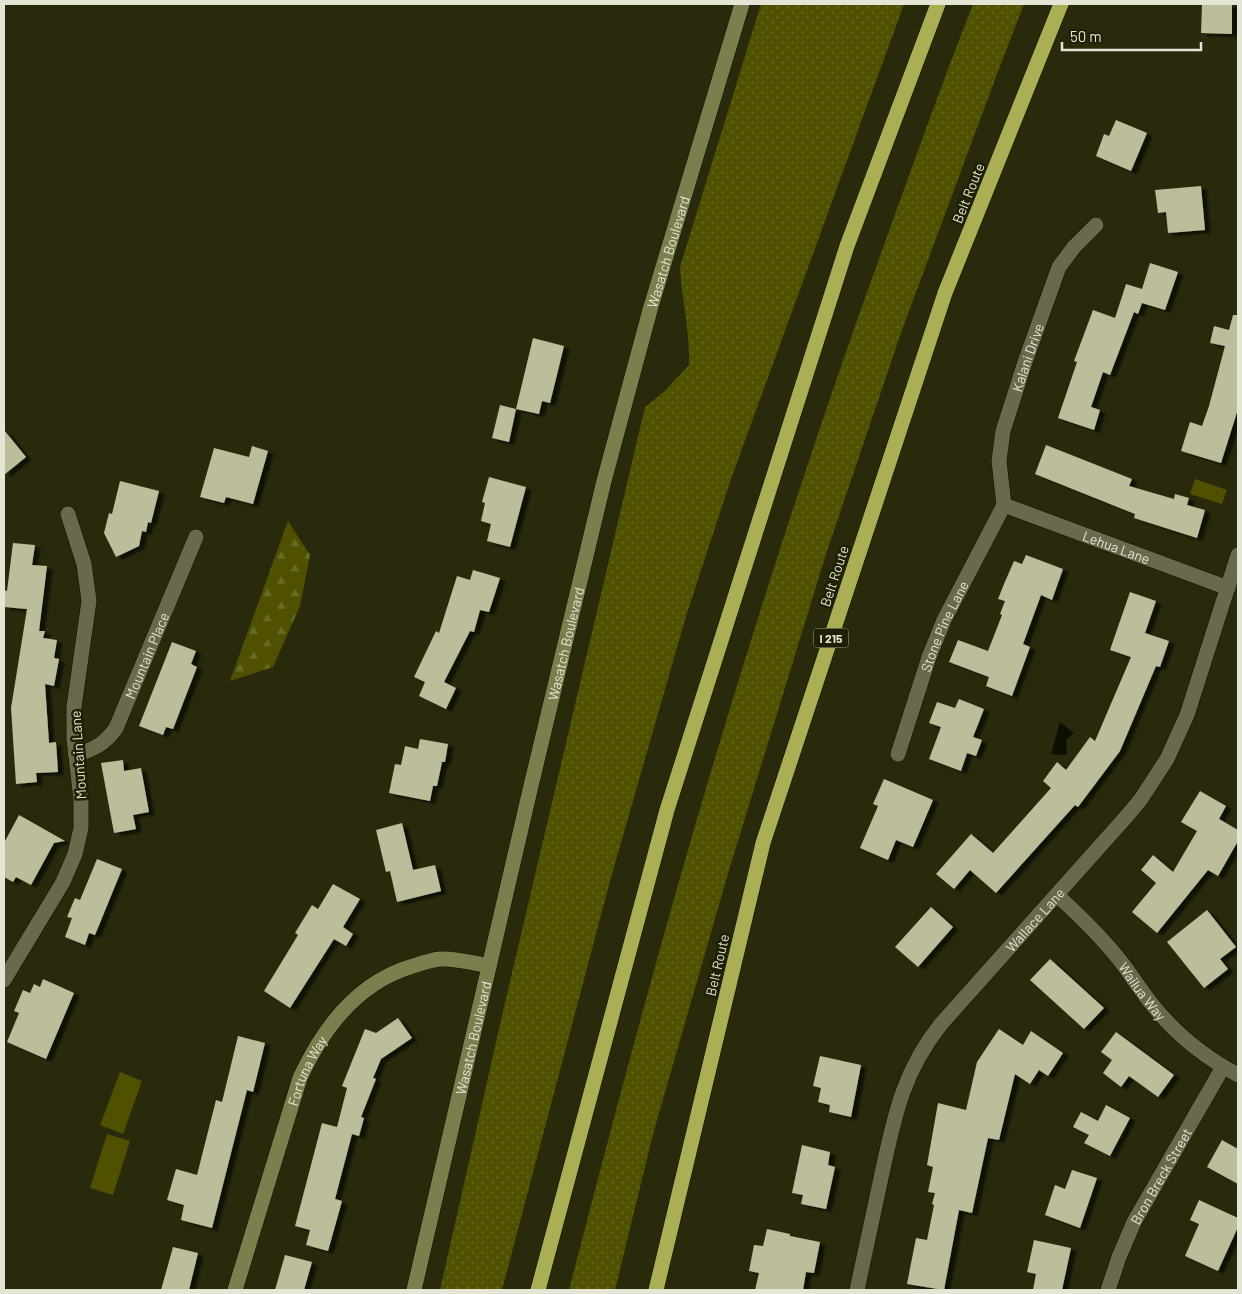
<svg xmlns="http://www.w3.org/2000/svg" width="1242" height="1294" font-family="Barlow,sans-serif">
<defs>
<pattern id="grass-dots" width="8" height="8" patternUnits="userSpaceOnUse" patternTransform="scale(1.25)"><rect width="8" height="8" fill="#4f5101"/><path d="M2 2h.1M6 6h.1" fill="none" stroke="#686a25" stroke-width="1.8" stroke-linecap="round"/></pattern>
<pattern id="forest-firs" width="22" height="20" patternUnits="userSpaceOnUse" patternTransform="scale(1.25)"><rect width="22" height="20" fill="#4f5101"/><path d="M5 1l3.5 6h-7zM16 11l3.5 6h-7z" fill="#686a25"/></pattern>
<filter id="shadow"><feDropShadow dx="5.5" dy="3" stdDeviation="1" flood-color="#0009"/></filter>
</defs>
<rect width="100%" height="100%" fill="#292a0c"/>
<path fill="url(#grass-dots)" d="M761,4H904L731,479L686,616L610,881L502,1290H440L504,1007L645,407L664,392L689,365C690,332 682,300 680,267Z
M973,4H1024L997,74L902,330L826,554L729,870L653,1134L615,1290H569C622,1085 677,879 740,676C787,523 838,371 893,220C919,148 945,75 973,4Z"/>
<path fill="url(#forest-firs)" d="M288,521L310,555L300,606L273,667L230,681Z"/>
<path fill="#4f5101" d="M1195,479L1227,490L1222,504L1190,494Z
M120,1072L142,1081L123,1134L100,1125Z
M107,1134L130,1141L113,1195L90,1188Z"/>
<path fill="#0f0f00" d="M1060,722L1074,733L1066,740L1067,755L1051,754Z"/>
<path fill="#bbbd9b" filter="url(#shadow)" d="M1202,4H1232V34L1201,33Z
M1116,120L1147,133L1131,171L1096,156L1104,134L1109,136Z
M1201,186L1205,230L1168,233L1166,212L1158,213L1155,190Z
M1150,263L1178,272L1165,310L1142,303L1138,314L1134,312L1110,375L1103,372L1091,407L1100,410L1094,430L1058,418L1077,362L1074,361L1093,310L1115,318L1126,284L1142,289Z
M1233,315H1238V409L1221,463L1181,451L1190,422L1202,426L1209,406L1225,346L1210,343L1214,326L1229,330Z
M533,338L564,346L550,403L542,401L539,414L516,409L509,442L492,438L500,405L516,409Z
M4,430L26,457L4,475Z
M1046,445L1132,479L1129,486L1174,499L1175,494L1189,498L1187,505L1205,510L1197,538L1134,518L1135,514L1035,474Z
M252,446L268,451L253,504L226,497L224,503L200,497L214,448L249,457Z
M489,477L526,487L510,547L487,541L491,524L481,521L485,503L482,502Z
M120,481L159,491L151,523L148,522L146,532L142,531L139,546L116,557L104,533L109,513L112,514Z
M13,543L35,545L32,565L47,566L39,631H45L43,638L57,640L54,658L59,659L54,686L45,684L49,743L56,742L58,772L36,773L37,782L16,784L11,708L27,609L4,607V590L7,591Z
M1026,555L1063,569L1052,600L1041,595L1023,644L1030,647L1012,696L986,686L989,677L949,662L958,640L988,651L1002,615L1000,614L1005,601L998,599L1004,584L1014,561L1022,564Z
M473,570L500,578L489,612L480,610L474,632L470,631L444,682L456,688L446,709L419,696L425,682L414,677L436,631L439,633L457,576L470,580Z
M1130,592L1156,601L1145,633L1169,641L1160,667L1156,666L1120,751L1078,807L1075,805L996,893L970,870L954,889L936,874L971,834L993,853L1051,788L1043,781L1057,762L1066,770L1090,737L1095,741L1131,657L1110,650Z
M172,642L196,651L191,664L197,667L173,729L166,727L163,735L139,726Z
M959,699L984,709L973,737L982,740L976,756L967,753L961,771L929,759L941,727L929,723L937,702L955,708Z
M420,739L448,744L445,762H442L437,786H433L430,801L389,793L395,764L401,765L405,746L418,749Z
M123,760L124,771L141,768L149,812L133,815L136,829L114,833L101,763Z
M884,779L933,800L913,847L896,840L888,860L860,848L878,806L873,804Z
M1200,791L1226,806L1219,819L1238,830V841L1218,876L1208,870L1157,933L1132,912L1156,883L1141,870L1153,855L1173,872L1197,831L1181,822Z
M19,815L65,841L54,843L31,885L16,877L13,882L4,877V843Z
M402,823L413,870L435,865L441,891L397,902L390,871L386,872L376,830Z
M97,859L122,869L95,935L89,933L85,945L65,937L72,918L67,917L75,898L80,900Z
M333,884L360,899L343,927L353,934L346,946L334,939L290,1008L264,991L298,935L295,933L312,905L318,909Z
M931,907L953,927L918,967L895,947Z
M1207,910L1236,947L1220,959L1228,969L1204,988L1167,942Z
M1050,959L1104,1008L1084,1029L1030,980Z
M43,979L74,993L46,1059L7,1042L19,1013L14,1011L23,990L30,993L34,984L40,987Z
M398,1018L412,1038L381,1059L373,1078L376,1079L361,1117L364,1118L359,1136L352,1134L335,1199L342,1201L328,1251L306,1245L310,1230L295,1226L322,1123L337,1127L347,1088L342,1086L365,1029L376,1033Z
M999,1029L1023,1045L1031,1031L1063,1053L1048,1076L1039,1070L1030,1084L1015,1074L999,1140L988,1138L972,1213L959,1210L944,1290L907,1284L916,1238L927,1240L934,1205L932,1204L935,1193L928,1192L933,1167L927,1165L938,1103L966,1110L977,1062Z
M1116,1032L1174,1075L1158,1097L1129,1076L1121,1087L1103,1073L1112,1060L1101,1052Z
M238,1036L265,1043L253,1092L247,1090L212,1228L181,1220L184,1205L167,1200L176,1169L197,1175L216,1100L222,1102Z
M820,1056L861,1065L851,1117L829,1112L830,1105L818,1102L821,1088L813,1086Z
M1106,1105L1130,1118L1110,1156L1084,1143L1089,1135L1073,1127L1081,1112L1098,1121Z
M1222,1140L1238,1149V1184L1207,1167Z
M802,1145L830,1152L828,1165L835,1167L826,1209L801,1204L803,1195L792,1193Z
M1072,1170L1097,1178L1080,1228L1045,1215L1055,1185L1065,1189Z
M1199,1200L1238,1218V1227L1218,1271L1185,1256L1199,1224L1190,1220Z
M767,1229L790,1234V1236L820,1242L814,1273L806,1272L803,1290H755L759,1273L749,1271L754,1245L763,1246Z
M1034,1240L1071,1248L1062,1290H1033L1036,1274L1027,1272Z
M173,1247L198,1253L189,1290H161Z
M285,1255L312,1262L304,1290H275Z"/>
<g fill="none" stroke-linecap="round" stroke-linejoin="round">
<defs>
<g id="street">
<path id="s1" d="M1004,505L999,461L1003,431L1025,362L1059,267L1074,247L1096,225"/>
<path id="s2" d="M1004,505L1228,588"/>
<path id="s3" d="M898,754L929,657L944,620L1004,505"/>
<path id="s4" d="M76,755C94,749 105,744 116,728L196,537"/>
<path id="s5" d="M1057,895C1081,917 1105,940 1125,967C1135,981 1144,995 1155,1008C1178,1036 1206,1058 1238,1075"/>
<path d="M4,980L63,882L75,854L81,828V800L74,739V707L89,601L84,564L68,514"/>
<path id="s6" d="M857,1290C865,1253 873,1216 881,1178C894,1118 902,1073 941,1024L1126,817L1141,799L1167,759L1187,715L1238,555"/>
<path id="s7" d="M1108,1290L1119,1257L1134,1222L1223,1067"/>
</g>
<g id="secondary">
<path id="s8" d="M235,1290L300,1078C323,1028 358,982 413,966C422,963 431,960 440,959C456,958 473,963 489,966"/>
<path id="s9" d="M414,1290L530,790L604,481L650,310L742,4"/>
</g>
<path id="highway" d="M538,1290L667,810L847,246L938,4
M656,1290L763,843L945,293L1061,4"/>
</defs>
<use href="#street" stroke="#121200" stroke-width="16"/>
<use href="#secondary" stroke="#121200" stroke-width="16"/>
<use href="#highway" stroke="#121200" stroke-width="16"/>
<use href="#street" stroke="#686a4b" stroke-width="15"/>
<use href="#secondary" stroke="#7c7e4e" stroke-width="15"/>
<use href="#highway" stroke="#aaae55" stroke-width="15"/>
</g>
<g text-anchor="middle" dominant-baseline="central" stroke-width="5" stroke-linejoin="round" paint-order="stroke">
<rect fill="#1f2003" stroke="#a9aa95" stroke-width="1" x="813.5" y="628.5" width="35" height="19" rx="4"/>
<g font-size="12" font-weight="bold" fill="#e4e5d4">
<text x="831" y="638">I 215</text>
</g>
<g font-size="14" fill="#e4e5d4" stroke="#1f2003">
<text transform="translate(968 193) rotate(-68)">Belt Route</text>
<text stroke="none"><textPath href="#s9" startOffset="1069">Wasatch Boulevard</textPath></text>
<text stroke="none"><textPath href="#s1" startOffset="152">Kalani Drive</textPath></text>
<text stroke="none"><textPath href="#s2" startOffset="120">Lehua Lane</textPath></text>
<text transform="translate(834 576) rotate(-72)">Belt Route</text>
<text stroke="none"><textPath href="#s3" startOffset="136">Stone Pine Lane</textPath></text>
<text stroke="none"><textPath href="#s9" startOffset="664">Wasatch Boulevard</textPath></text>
<text stroke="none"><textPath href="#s4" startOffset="128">Mountain Place</textPath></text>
<text transform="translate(78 755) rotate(-94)">Mountain Lane</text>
<text stroke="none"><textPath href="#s6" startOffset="422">Wallace Lane</textPath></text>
<text transform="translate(717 965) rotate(-77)">Belt Route</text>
<text stroke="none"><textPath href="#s5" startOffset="129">Wailua Way</textPath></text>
<text stroke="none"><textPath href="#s9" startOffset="259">Wasatch Boulevard</textPath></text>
<text stroke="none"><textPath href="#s8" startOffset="231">Fortuna Way</textPath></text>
<text stroke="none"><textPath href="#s7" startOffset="126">Bron Breck Street</textPath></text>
</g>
</g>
<rect width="1242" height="1294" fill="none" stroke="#e4e5d4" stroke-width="10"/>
<path d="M1062 42v8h139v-8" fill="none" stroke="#e4e5d4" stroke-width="2.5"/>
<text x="1070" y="42" font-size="15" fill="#e4e5d4" stroke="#1f2003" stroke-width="4" paint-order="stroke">50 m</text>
</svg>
